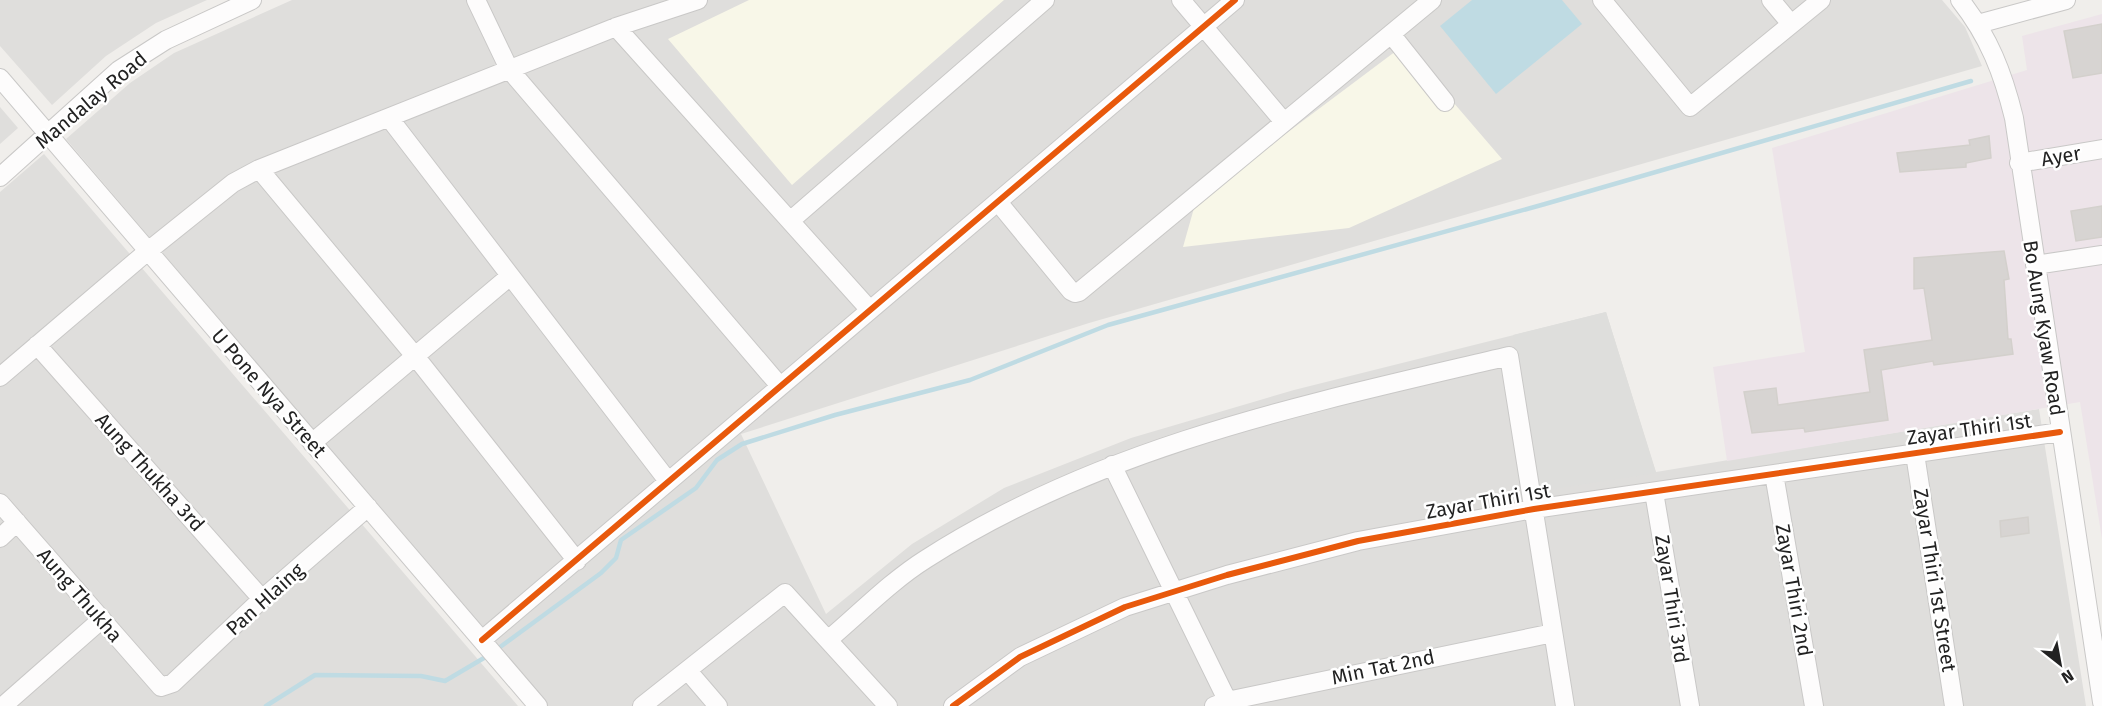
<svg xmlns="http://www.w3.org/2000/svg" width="2102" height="706" font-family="'Fira Sans',sans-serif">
<rect width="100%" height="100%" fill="#f0eeeb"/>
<path fill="#dfdedc" d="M0,0H207L156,23L106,56L52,105L0,46Z
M292,0H1942L1965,27L1982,66L1089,323L741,434L826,614L912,544L1004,488L1131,438L1294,390L1606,312L1656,472L2039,409L2086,706H548L66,139L130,83L174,53Z
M0,107L18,128L0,144Z
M44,154L518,706H0V192Z"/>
<path fill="#ede4e9" d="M2102,14V539L2080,402L1727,461L1713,367L1805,352L1772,148L2027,70L2022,36Z"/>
<path fill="#f8f7e8" d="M749,0H1004L792,185L668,39Z
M1404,45L1502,159L1349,228L1183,247L1196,201Z"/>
<path fill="#dededc" d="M1606,312L1656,473L1540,491L1513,335Z"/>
<path fill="#bfdbe3" d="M1472,0H1562L1582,24L1496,94L1440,26Z"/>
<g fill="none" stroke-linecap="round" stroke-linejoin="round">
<path stroke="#bfdbe3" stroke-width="4.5" d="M496,650L601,573L616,558L621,540L696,488L717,460L742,444L835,415L970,380L1108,325L1545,204L1971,81
M266,706L315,675L421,676L445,681L489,655"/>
</g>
<path fill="#d7d4d2" stroke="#d3d0cc" stroke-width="1.5" d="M2102,24V73L2073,78L2064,31Z
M1989,136L1991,158L1966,163V167L1900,172L1897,153L1970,145L1969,140Z
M2102,206V237L2076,241L2071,211Z
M2004,251L2009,279L2004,280L2008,339H2011L2013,354L1934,365L1933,361L1881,370L1888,420L1805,432L1804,428L1752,433L1744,392L1776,388L1778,405L1870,392L1864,350L1932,340L1924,288L1914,289V258Z
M2028,517L2029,533L2001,537L2000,521Z"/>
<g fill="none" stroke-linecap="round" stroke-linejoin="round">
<defs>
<path id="minor" d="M476,0L509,69L780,386
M1181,0L1284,122
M1602,0L1690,107L1821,0
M1771,0L1791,24
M1960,0C1989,37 2003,73 2014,118L2102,702
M1978,24L2066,0
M616,27L869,309
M1391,34L1445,102
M0,78L538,706
M390,119L668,481
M2019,163L2102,149
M259,169L415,356L577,561
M0,177L119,70L166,40L252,0
M998,202L1071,291L1075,293L1079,292L1432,0
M790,221L1045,0
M2035,265L2102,255
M37,345L262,599
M0,377L148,251L233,183L259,169L616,27L698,0
M312,443L509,277
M1915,454L1954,706
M1112,465L1230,706
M1774,474L1814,706
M1654,492L1690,706
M0,503L161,687L173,683L262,599L368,507
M0,538L17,522
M482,640L1235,0
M828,640C860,613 891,581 926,559C1104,445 1306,404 1509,356L1565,706
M688,671L718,706
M3,706L102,619
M642,706L785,593L888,706
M953,706L1020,657L1125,607L1227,575L1358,541L1534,509L2060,432
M1214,706L1227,701L1553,633"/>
</defs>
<use href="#minor" stroke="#c9c8c7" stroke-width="20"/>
<use href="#minor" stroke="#fdfcfc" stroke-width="18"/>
<defs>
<path id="cycleway" d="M482,640L1235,0
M953,706L1020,657L1125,607L1227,575L1358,541L1534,509L2060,432"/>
</defs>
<use href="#cycleway" stroke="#fff" stroke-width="10"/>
<use href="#cycleway" stroke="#e8590c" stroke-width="6"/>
</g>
<g text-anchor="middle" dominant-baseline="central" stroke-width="5" stroke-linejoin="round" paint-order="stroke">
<g font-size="20" fill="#222" stroke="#fff">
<text transform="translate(91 100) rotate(-40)">Mandalay Road</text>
<text transform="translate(2061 156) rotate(-10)">Ayer</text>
<text transform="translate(2044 328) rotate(81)">Bo Aung Kyaw Road</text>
<text transform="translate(269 393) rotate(49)">U Pone Nya Street</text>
<text transform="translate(1969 429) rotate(-8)">Zayar Thiri 1st</text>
<text transform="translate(150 472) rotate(48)">Aung Thukha 3rd</text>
<text transform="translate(1488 501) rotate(-10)">Zayar Thiri 1st</text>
<text transform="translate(1935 580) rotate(81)">Zayar Thiri 1st Street</text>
<text transform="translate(1794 590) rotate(80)">Zayar Thiri 2nd</text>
<text transform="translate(80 595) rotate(49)">Aung Thukha</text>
<text transform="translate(265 599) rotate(-42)">Pan Hlaing</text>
<text transform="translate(1672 599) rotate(81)">Zayar Thiri 3rd</text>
<text transform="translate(1383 667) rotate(-12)">Min Tat 2nd</text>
</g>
</g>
<g transform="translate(2060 664) rotate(149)" stroke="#ffffff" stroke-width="4.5" paint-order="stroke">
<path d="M0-4.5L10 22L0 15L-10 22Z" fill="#222222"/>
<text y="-9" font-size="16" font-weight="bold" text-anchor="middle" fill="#222222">N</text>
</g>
</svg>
